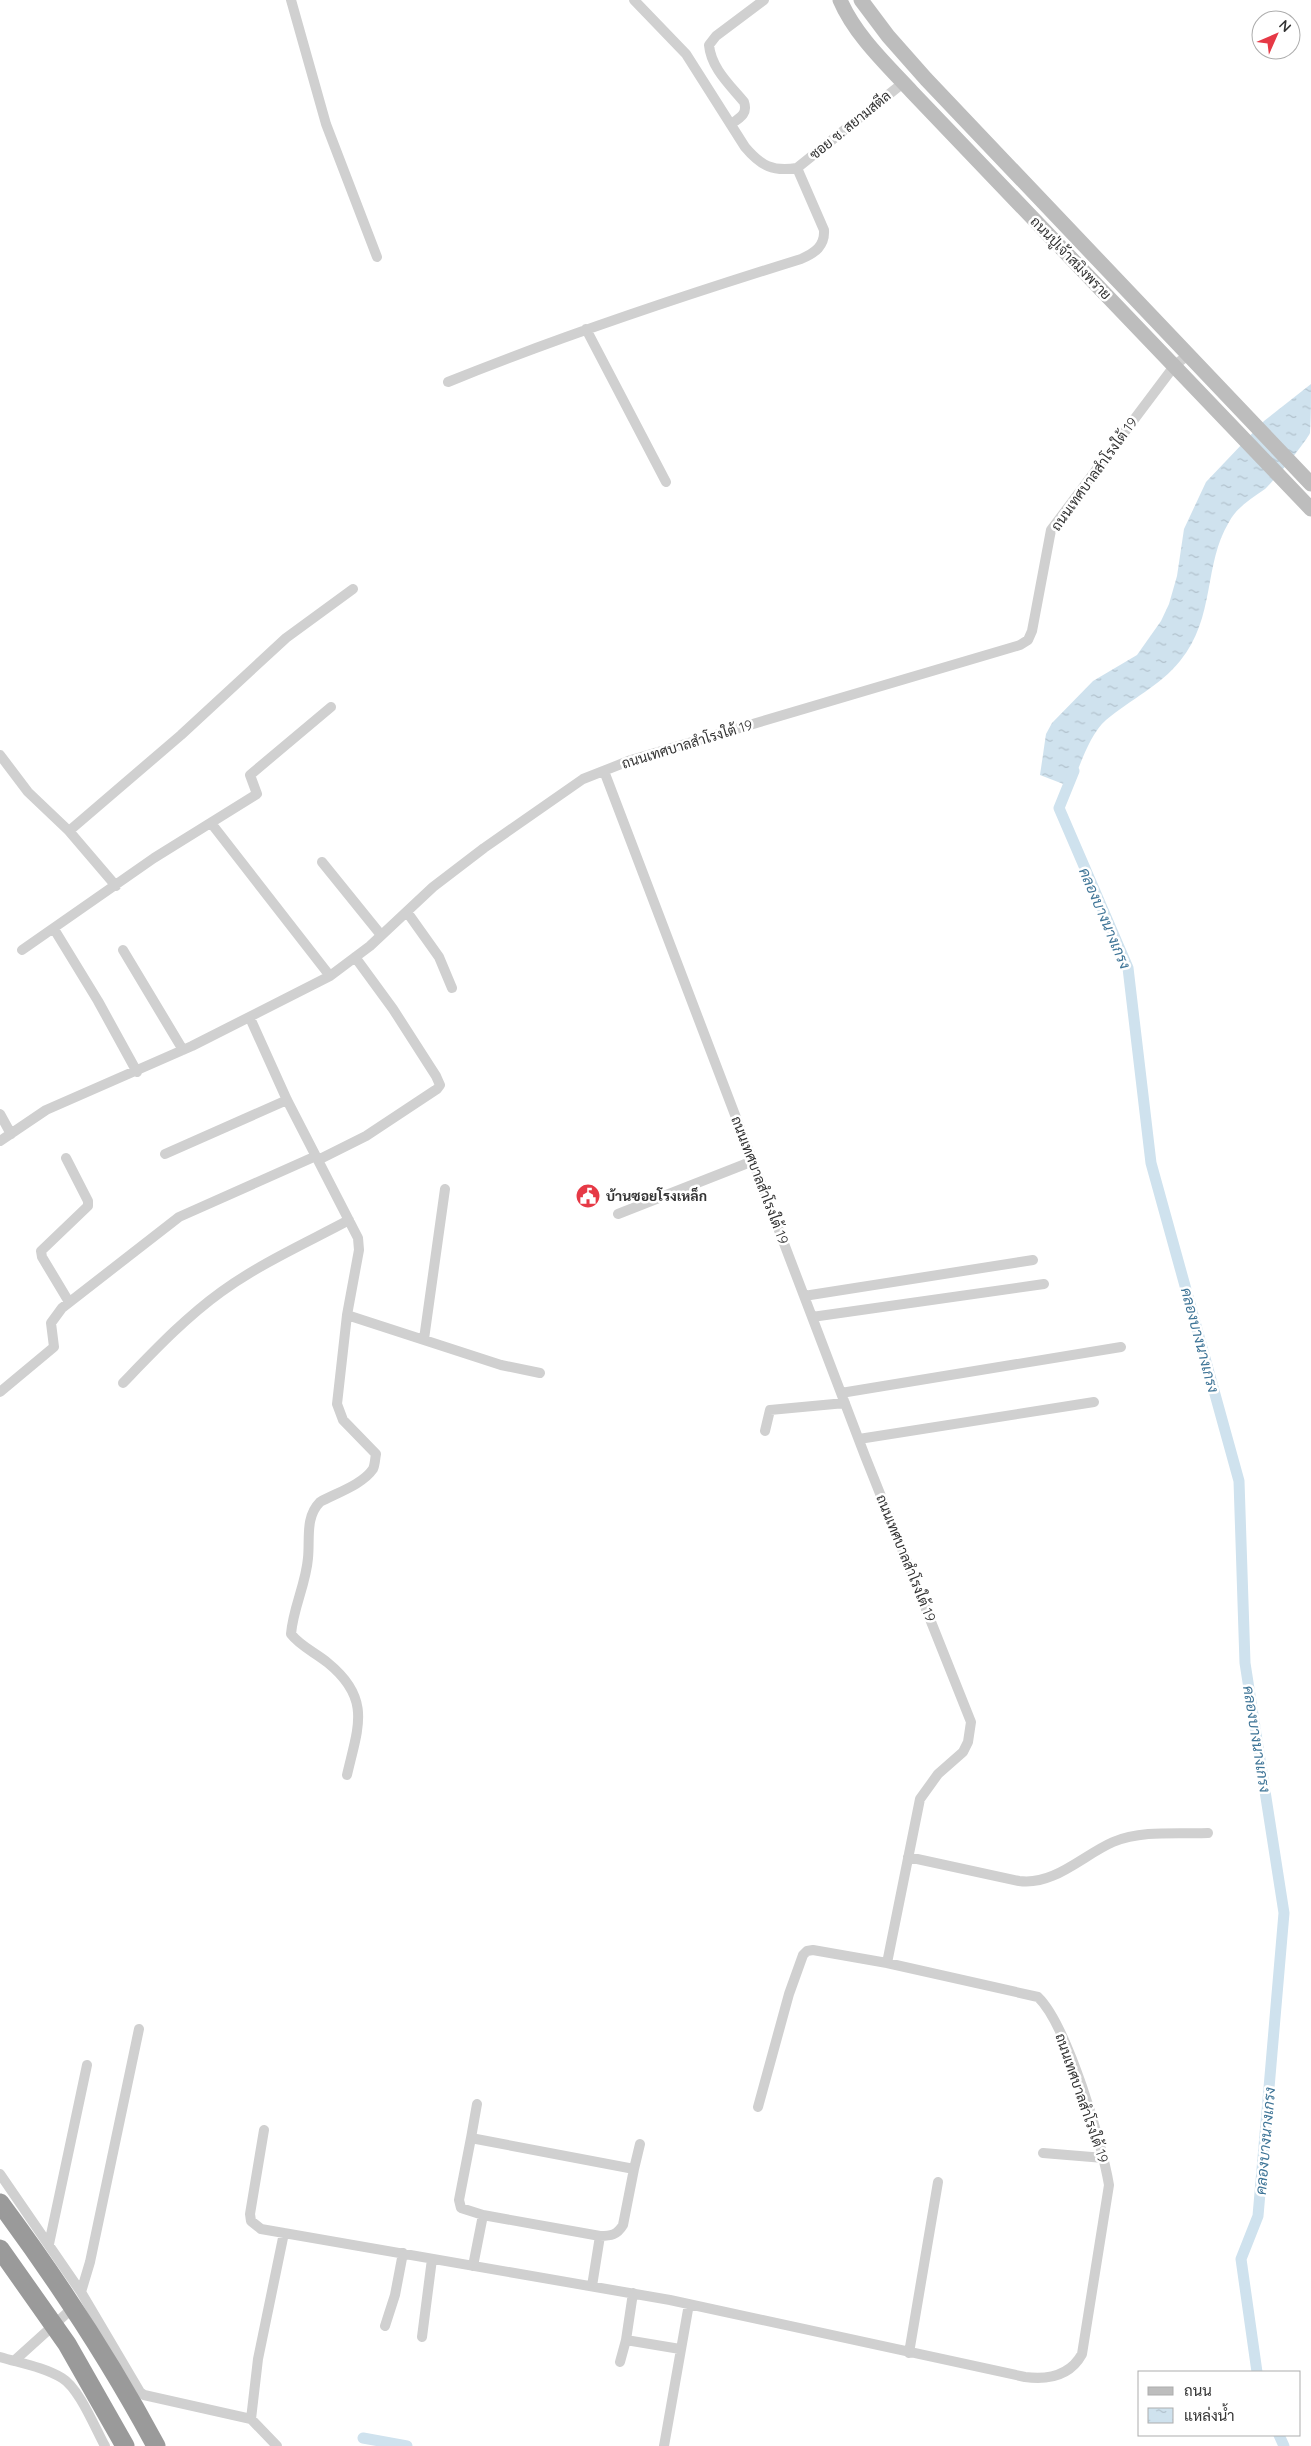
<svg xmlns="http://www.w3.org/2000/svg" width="1311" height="2446" font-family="Quicksand,Sarabun,sans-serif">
<defs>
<pattern id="water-ripples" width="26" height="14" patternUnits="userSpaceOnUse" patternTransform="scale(1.25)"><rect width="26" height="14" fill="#cfe2ee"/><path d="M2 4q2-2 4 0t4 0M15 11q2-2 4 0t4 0" fill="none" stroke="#b2c2cd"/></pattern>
</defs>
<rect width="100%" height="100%" fill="#fff"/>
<path fill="url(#water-ripples)" d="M1311,384C1311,395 1311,424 1310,433C1306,442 1273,482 1265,489C1251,499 1237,507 1229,522C1203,565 1216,617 1180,661C1160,686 1131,699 1106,720C1089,735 1080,766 1071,787L1040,775L1046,734L1052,723L1093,681L1137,655L1161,621L1169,604L1177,576L1184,529L1206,482L1264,421Z"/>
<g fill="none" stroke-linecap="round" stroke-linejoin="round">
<path stroke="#cfe2ee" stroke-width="11" d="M1074,771L1059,808L1128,968L1151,1163L1239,1481L1245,1663L1284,1913L1258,2216L1241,2259L1257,2372
M1279,2435L1284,2446
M363,2438L407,2446"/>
<path stroke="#d0d0d0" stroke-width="10" d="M291,0L326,124L377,257
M634,0L686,54L745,147C761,166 773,172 797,168L903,83
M731,124C740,118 748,114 744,102C730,85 711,68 709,45L716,36L764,0
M586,329L666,482
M448,382C564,335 682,296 801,259C815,253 825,246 824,230L797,168
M0,755L28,792L69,831
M211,823L330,976
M322,862L381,935
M116,886L69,831L181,735L286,638L353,589
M407,912L439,957L452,988
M54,929L98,1001L137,1072
M22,950L154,858L257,794L250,775L331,707
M123,950L183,1050
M250,1018L287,1100L358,1238L359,1250L347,1315L337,1404L343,1420L376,1454C375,1459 375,1465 373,1469C362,1485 336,1493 320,1502C305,1517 310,1539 308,1558C306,1584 293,1608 291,1634C300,1646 316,1653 328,1663C372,1699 358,1727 347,1775
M0,1114L11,1134
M0,1141L46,1110L192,1046L330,976L370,946L433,887L484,848L583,779L631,760L1020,645L1028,640L1032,631L1051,530L1175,365L1188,355
M165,1154L287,1100
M66,1158L88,1201V1206L41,1251L42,1257L69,1302
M318,1160L366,1136L437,1089L440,1085L436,1076L393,1009L355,957
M618,1214L753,1161
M804,1296L1033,1260
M347,1315L501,1365L540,1373
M812,1317L1044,1284
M424,1339L445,1189
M123,1383C154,1351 185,1318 221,1292C261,1263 306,1243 349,1220
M0,1392L54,1347L51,1323L62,1308L179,1217L316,1156
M841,1393L1121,1347
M765,1431L770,1410L845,1403
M859,1439L1094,1402
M908,1857L1019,1881C1054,1886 1083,1855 1113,1842C1142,1830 1177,1834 1208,1833
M758,2107L789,1994L803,1955L807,1951L813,1950L887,1963
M264,2130L250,2214L251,2221L261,2229L670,2300L1025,2377C1048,2380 1070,2376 1082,2354L1109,2185C1102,2143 1067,2025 1038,1997L887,1963L920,1799L938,1774L963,1752L968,1742L971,1722L865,1456L604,771
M471,2138L634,2169L623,2225C617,2235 611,2236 600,2236L483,2215L461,2208L459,2200Z
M471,2138L477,2104
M1043,2153L1104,2158
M634,2169L640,2144
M0,2174L81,2292L140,2392L144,2395L251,2419L258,2359L284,2233
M49,2244L87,2065
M473,2266L483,2215
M592,2286L600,2236
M81,2292L90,2262L139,2029
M385,2326L395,2295L403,2253
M422,2337L432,2259
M626,2340L680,2349
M909,2353L938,2182
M0,2357C20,2363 44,2367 62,2378C79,2388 95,2428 105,2446
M14,2361L76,2305
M620,2362L626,2340L633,2293
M251,2419L277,2446
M664,2446L689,2304"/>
<path stroke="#bdbdbd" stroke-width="15" d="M840,0C855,35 886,64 912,92L1311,509
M861,0L888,36L926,79L1311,484"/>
<path stroke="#9a9a9a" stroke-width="19" d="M0,2203C57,2280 111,2362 156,2446
M0,2249L67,2344L125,2446"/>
</g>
<defs>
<symbol id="civic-disc" viewBox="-11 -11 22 22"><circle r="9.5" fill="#e63946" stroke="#fff"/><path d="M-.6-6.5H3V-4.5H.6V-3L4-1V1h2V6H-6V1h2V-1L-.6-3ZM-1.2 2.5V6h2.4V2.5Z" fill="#fff"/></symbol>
</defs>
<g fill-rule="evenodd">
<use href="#civic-disc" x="574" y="1182" width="28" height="28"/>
</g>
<g text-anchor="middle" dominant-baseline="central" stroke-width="5" stroke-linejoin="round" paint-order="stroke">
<g font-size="14" fill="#333" stroke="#fff">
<text transform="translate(850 125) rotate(-39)">ซอย ช. สยามสตีล</text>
<text transform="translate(1071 258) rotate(46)">ถนนปู่เจ้าสมิงพราย</text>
<text transform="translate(1094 474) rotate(-54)">ถนนเทศบาลสำโรงใต้ 19</text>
<text transform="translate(687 744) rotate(-17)">ถนนเทศบาลสำโรงใต้ 19</text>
<text transform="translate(760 1180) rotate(69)">ถนนเทศบาลสำโรงใต้ 19</text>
<text transform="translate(906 1558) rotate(68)">ถนนเทศบาลสำโรงใต้ 19</text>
<text transform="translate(1082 2098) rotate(71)">ถนนเทศบาลสำโรงใต้ 19</text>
</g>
<g font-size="14" font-weight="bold" fill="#333" stroke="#fff" text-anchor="start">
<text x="606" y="1196">บ้านซอยโรงเหล็ก</text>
</g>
<g font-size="15" font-style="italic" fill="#3f7597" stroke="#fff">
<text transform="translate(1105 918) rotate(67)">คลองบางนางเกรง</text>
<text transform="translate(1200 1340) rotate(75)">คลองบางนางเกรง</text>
<text transform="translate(1257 1739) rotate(81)">คลองบางนางเกรง</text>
<text transform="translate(1265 2141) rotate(-85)">คลองบางนางเกรง</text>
</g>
</g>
<rect x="1138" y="2371" width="162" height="65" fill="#ffffff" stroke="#adadad"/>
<rect x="1148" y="2387" width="25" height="8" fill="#bdbdbd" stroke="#adadad"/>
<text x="1184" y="2396" font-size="15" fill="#333333">ถนน</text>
<rect x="1148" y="2408" width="25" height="15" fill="url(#water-ripples)" stroke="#adadad"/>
<text x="1184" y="2421" font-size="15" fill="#333333">แหล่งน้ำ</text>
<g transform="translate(1276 35) rotate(45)"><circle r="24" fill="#ffffff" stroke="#adadad"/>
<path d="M0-4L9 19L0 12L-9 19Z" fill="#e63946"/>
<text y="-8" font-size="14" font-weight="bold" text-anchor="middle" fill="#333333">N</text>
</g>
</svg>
